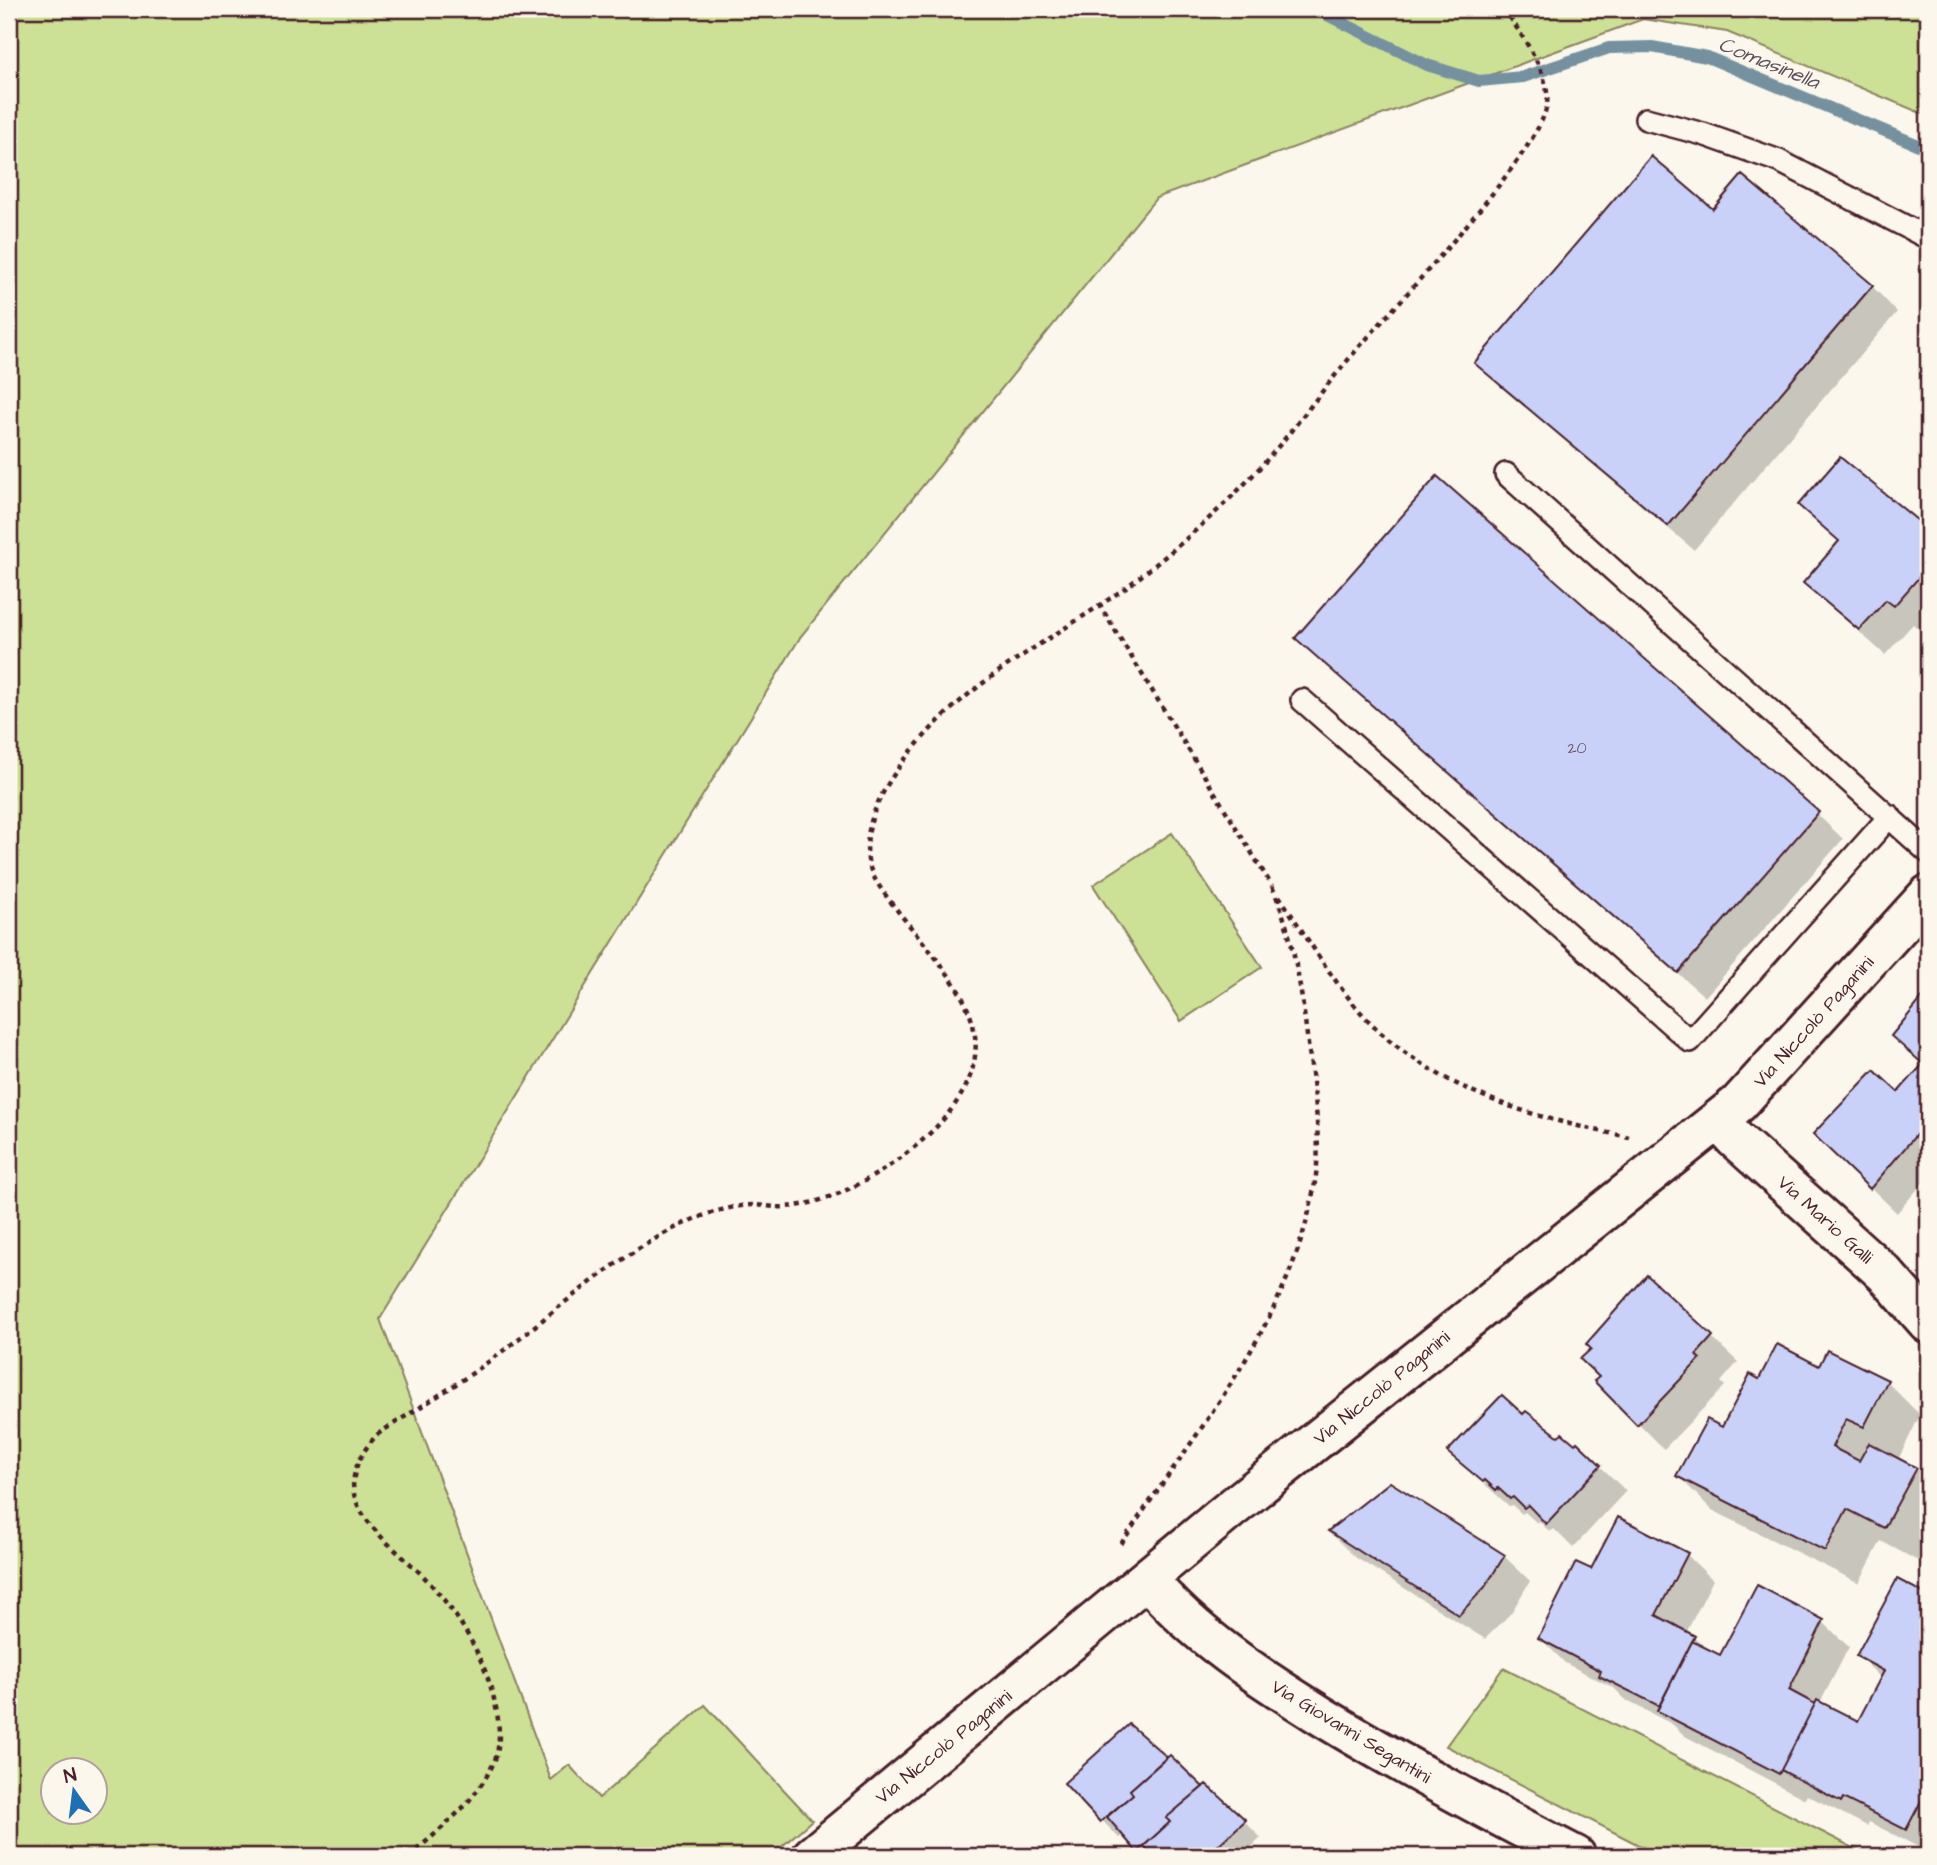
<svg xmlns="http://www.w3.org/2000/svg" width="1937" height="1865" font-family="'Architects Daughter',sans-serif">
<rect width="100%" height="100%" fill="#fbf7ec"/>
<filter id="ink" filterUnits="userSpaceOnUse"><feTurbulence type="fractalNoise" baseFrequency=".0143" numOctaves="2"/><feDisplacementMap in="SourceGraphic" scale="14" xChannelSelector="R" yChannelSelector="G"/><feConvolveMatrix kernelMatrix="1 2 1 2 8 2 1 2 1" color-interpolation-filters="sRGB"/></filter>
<g filter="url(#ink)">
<path fill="#cce195" stroke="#8b8060" stroke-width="2" fill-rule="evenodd" d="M9,9H1928V116L1727,32L1643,19L1156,198L801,636L380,1319L551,1780L569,1765L599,1798L705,1705L812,1820L771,1856H9ZM94,1770V1812H52V1770Z
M1172,833L1262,967L1181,1021L1093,885Z
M1503,1668L1869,1856H1660L1446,1746Z"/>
<path fill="#0003" d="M1713,211L1872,286L1897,312L1694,550L1502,388L1477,362Z
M1841,459L1928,532V621L1920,631L1913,624L1885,655L1805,583L1840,542L1801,505Z
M1297,638L1817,814L1843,839L1705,997Z
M1928,995V1177L1897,1213L1841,1159L1924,1066L1894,1036Z
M1647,1277L1738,1362L1721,1382L1725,1386L1664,1449L1597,1381L1601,1378L1593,1349Z
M1820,1368L1887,1382L1920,1415L1898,1460L1916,1469L1928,1481V1542L1918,1561L1881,1541L1859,1583L1712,1510L1678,1476L1723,1429L1760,1382Z
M1526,1414L1600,1466L1626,1491L1573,1548L1554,1529L1550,1532L1539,1521L1537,1523L1525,1512L1522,1514L1512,1505L1509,1506L1449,1452Z
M1619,1519L1687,1555L1713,1580L1686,1633L1721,1657L1823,1622L1849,1647L1820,1703L1859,1723L1882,1679L1858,1655L1897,1581L1928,1597V1852L1869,1822L1867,1826L1807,1795L1805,1799L1685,1736L1672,1724L1627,1701L1614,1688L1565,1663L1540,1638L1592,1571Z
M1330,1532L1504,1556L1530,1581L1511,1613L1485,1639L1355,1557Z
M1151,1743L1221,1802L1224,1800L1261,1838L1242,1856H1144L1124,1834L1119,1838L1066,1783Z"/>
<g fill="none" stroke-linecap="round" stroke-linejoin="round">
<path stroke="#7491a0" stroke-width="12" d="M1315,9L1427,65L1479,81L1523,77L1609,48L1652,47L1707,57L1928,149"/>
</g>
<path fill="#c9d1f9" stroke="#4a1f2b" stroke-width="2" d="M1651,156L1713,209L1742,175L1873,285L1668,526L1474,363Z
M1840,457L1928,529V567L1894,606L1886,600L1859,630L1803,583L1839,541L1798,505Z
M1437,476L1819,812L1678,973L1295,638Z
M1928,991V1121L1870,1189L1813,1134L1874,1070L1898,1092L1923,1064L1891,1036Z
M1647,1275L1713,1336L1696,1355L1700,1359L1637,1425L1594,1381L1599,1377L1580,1359L1591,1349L1586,1344Z
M1777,1344L1819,1366L1827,1350L1888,1380L1864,1427L1846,1419L1832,1447L1859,1461L1869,1443L1917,1468L1884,1528L1847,1509L1825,1551L1676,1476L1707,1419L1722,1427L1750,1374L1759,1379Z
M1502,1395L1523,1414L1526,1411L1558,1436L1562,1433L1575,1444L1577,1442L1601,1465L1546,1524L1528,1505L1524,1508L1513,1497L1510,1499L1498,1488L1496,1490L1485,1480L1483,1482L1447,1452Z
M1390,1482L1505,1555L1485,1587L1459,1615L1328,1531Z
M1618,1517L1688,1553L1656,1615L1695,1636L1659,1706L1599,1676L1601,1671L1538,1638L1576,1562L1591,1569Z
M1897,1579L1928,1595V1788L1906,1830L1843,1798L1841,1802L1781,1770L1817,1700L1858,1721L1884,1671L1856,1656Z
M1757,1585L1824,1620L1789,1690L1815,1704L1779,1774L1657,1711L1692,1641L1720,1655Z
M1129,1724L1167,1757L1130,1790L1133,1794L1100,1822L1064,1783Z
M1170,1755L1203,1787L1166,1818L1170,1822L1137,1852L1107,1817L1133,1794L1130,1790Z
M1206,1784L1246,1820L1206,1856H1153L1144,1846L1170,1822L1166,1818Z"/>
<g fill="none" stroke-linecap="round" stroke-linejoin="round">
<defs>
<path id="lane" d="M1646,119L1703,134L1779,161L1928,238
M1506,474L1928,852
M1302,700L1690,1041L1890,816"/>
<path id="street" d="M1718,1120L1735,1139L1884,1273L1928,1323
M1147,1579C1196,1637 1259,1677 1323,1717C1405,1767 1490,1812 1576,1856
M812,1856L1227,1512L1739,1103L1928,895"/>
</defs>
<use href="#lane" stroke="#4a1f2b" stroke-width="26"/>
<use href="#street" stroke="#4a1f2b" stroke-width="44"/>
<path stroke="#4a1f2b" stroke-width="4.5" stroke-dasharray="5 5" stroke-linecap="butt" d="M1099,604L1272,886
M1279,896C1303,931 1325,969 1352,1002C1420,1086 1526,1117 1629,1137
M1121,1544C1197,1429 1292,1322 1315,1182C1322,1138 1314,1088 1308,1044C1301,988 1294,936 1271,884
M409,1856C441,1829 476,1802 494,1762C502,1744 499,1718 494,1699C483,1654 458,1614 427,1580C404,1555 369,1533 356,1501C347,1477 361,1451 378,1434C413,1411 449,1390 484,1365C546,1320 604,1265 673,1229C696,1217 726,1206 753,1205C763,1205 774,1208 785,1207C838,1204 904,1162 940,1123C1016,1039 955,982 900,914C888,898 871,879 868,860C861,812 899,763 930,730C994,662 1080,626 1151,568C1187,539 1221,509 1253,475C1289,437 1319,393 1354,353C1392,309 1542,151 1547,104C1551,73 1520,35 1505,9"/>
<use href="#lane" stroke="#fbf7ec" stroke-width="21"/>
<use href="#street" stroke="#fbf7ec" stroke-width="38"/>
</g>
</g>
<g text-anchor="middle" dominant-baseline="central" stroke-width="5" stroke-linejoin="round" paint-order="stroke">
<g font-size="16" fill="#6a4c5e">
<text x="1577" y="748">20</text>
</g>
<g font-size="19" fill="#4a1f2b" stroke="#fbf7ec">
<text transform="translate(1814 1022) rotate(-48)">Via Niccolò Paganini</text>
<text transform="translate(1825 1220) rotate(42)">Via Mario Galli</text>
<text transform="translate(1382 1388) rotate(-39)">Via Niccolò Paganini</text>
<text transform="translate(1351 1732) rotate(31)">Via Giovanni Segantini</text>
<text transform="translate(944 1747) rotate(-39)">Via Niccolò Paganini</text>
</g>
<g font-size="21" font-style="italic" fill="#5c4e5c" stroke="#fbf7ec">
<text transform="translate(1769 63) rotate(22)">Comasinella</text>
</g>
</g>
<rect width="1937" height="1865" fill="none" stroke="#fbf7ec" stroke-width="35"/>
<rect x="18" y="18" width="1902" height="1830" fill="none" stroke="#4a1f2b" stroke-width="2.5" filter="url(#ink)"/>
<g transform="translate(74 1791) rotate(346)"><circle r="33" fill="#fbf7ec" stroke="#b4a19f" stroke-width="2"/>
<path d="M0-5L12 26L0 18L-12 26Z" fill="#1f6fb2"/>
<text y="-10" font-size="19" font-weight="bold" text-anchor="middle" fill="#4a1f2b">N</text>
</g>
</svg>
